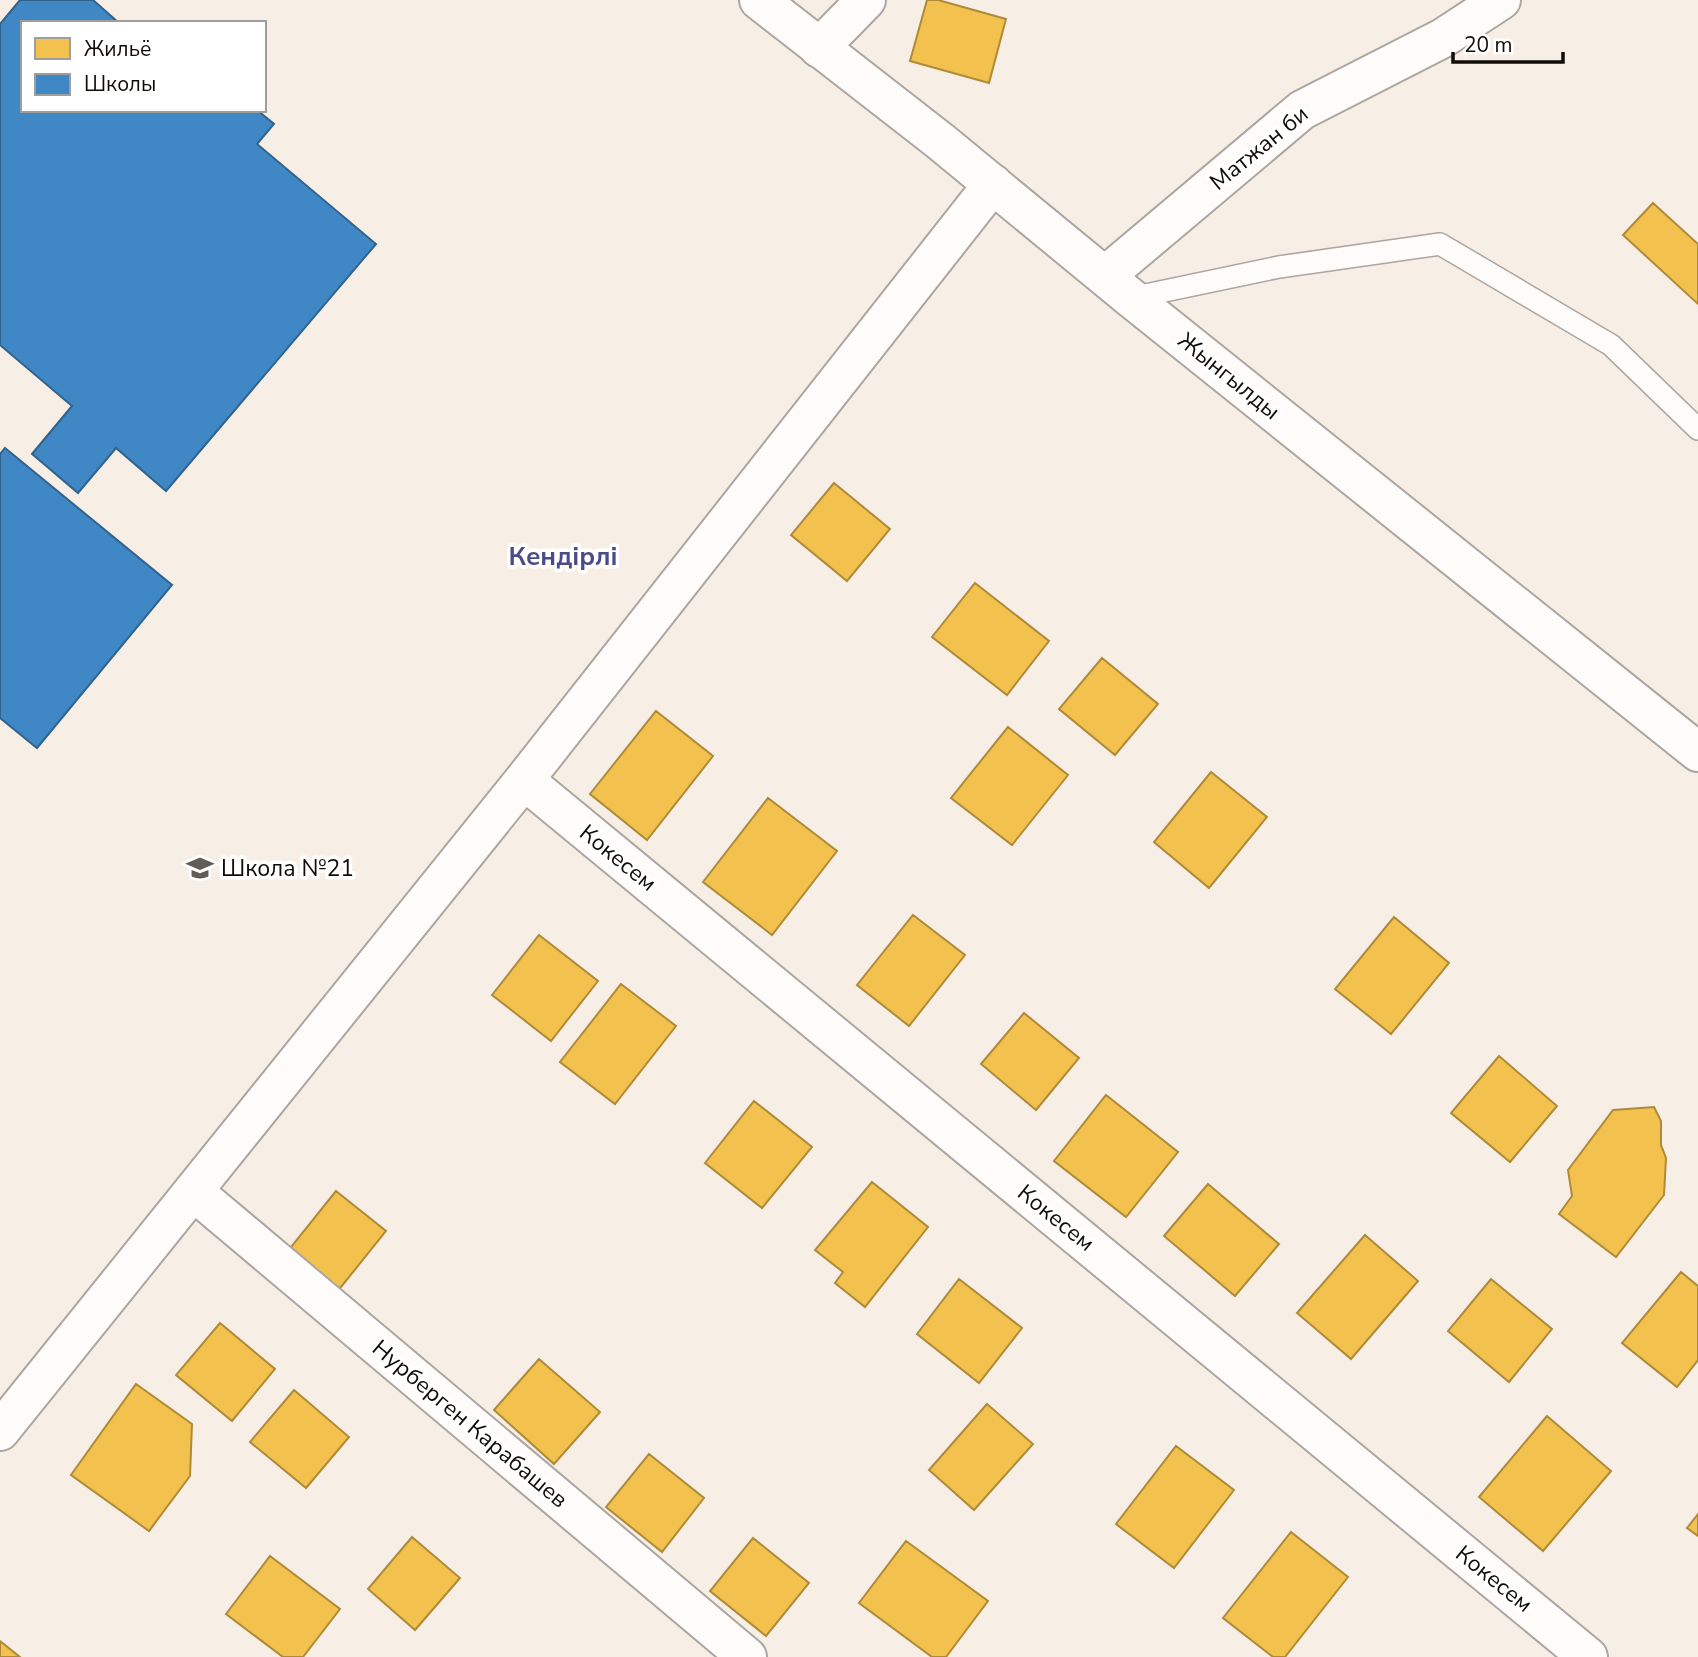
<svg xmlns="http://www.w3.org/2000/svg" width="1698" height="1657" font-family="'Nunito Sans',sans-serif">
<rect width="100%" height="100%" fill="#f7eee6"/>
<path fill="#f2c14e" stroke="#af8b39" stroke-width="2" d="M927,0H938L1006,19L989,83L910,61Z
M1653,203L1698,244V304L1623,235Z
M834,483L890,529L847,581L791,535Z
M975,583L1049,641L1007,695L932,637Z
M1102,658L1158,704L1115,755L1059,709Z
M656,711L713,756L647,840L590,794Z
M1008,727L1068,775L1012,845L951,798Z
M1211,772L1267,817L1209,888L1154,842Z
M768,798L837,851L772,935L703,882Z
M913,915L965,955L909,1026L857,985Z
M1394,917L1449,963L1391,1034L1335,989Z
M539,935L598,981L551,1041L492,995Z
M621,984L676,1026L615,1104L560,1062Z
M1024,1013L1079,1058L1036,1110L981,1064Z
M1499,1056L1557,1106L1510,1162L1451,1113Z
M1106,1095L1178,1152L1126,1217L1054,1161Z
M754,1101L812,1147L762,1208L705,1163Z
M1654,1107L1661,1121V1145L1666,1158L1664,1195L1616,1257L1559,1214L1572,1196L1568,1170L1613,1110Z
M872,1182L928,1227L865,1307L835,1283L843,1272L815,1250Z
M1208,1184L1279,1244L1235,1296L1164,1236Z
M336,1191L386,1231L337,1292L287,1252Z
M1365,1235L1418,1281L1351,1359L1297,1313Z
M1681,1272L1698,1286V1360L1677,1387L1622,1343Z
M959,1279L1022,1328L979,1383L917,1334Z
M1491,1279L1552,1329L1509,1382L1448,1331Z
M220,1323L275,1369L232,1421L176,1375Z
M539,1359L600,1412L554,1464L494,1410Z
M136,1384L192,1424L190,1476L149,1531L71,1475Z
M294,1390L349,1437L306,1488L250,1442Z
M987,1404L1033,1444L974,1510L929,1470Z
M1547,1416L1611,1471L1543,1551L1479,1497Z
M1176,1446L1234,1490L1174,1568L1116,1524Z
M649,1454L704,1498L662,1552L606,1507Z
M1698,1514V1536L1687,1528Z
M1291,1532L1348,1577L1285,1657H1273L1223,1618Z
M412,1537L460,1578L415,1630L368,1589Z
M753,1538L809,1583L766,1636L710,1591Z
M906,1541L988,1601L946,1657H932L859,1603Z
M270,1556L340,1609L303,1657H283L226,1614Z
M0,1641L20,1657H0Z"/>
<path fill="#3f88c5" stroke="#32638c" stroke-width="2" d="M20,0H93L119,23H23V110H257L274,124L257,144L376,244L166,491L116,448L78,493L32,454L72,406L0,345V24Z
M5,448L172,585L37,748L0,718V454Z"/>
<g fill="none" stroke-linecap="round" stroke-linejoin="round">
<defs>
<path id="lane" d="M1131,298L1279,267L1440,244L1611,345L1698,429"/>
<path id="street" d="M819,48L866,0
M1105,276L1302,110L1443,38L1501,0
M524,780L1588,1657
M193,1191L747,1657
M0,1431L524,780L993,184"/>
<path id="secondary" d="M759,0L940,141L1131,298L1698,752"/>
</defs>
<use href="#lane" stroke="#ada6a0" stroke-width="24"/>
<use href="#street" stroke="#ada6a0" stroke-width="42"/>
<use href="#secondary" stroke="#ada6a0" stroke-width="42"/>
<use href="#lane" stroke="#fefcfb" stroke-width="21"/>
<use href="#street" stroke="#fefcfb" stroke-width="38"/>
<use href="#secondary" stroke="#fefcfb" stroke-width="38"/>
</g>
<defs>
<symbol id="school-bare" viewBox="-9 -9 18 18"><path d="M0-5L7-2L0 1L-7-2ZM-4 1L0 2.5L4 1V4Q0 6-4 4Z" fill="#625b56" stroke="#fff" stroke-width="2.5" paint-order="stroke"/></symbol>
</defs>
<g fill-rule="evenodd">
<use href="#school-bare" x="181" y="849" width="38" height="38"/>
</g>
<g text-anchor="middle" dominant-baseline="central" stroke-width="7" stroke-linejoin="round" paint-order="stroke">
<g font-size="23" fill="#120c08" stroke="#fff">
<text transform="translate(1259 148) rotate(-39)">Матжан би</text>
<text transform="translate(1229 376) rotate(39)">Жынгылды</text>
<text transform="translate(618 858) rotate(39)">Кокесем</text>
<text transform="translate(1056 1218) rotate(39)">Кокесем</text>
<text transform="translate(470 1424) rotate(40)">Нурберген Карабашев</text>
<text transform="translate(1494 1579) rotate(39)">Кокесем</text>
</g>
<g font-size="23" fill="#120c08" stroke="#fff" text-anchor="start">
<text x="221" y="868">Школа №21</text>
</g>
<g font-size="26" font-weight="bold" fill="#4b4b89" stroke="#fff">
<text x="563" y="556">Кендірлі</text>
</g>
</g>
<rect x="21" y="21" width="245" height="91" fill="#ffffff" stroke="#a09e9c" stroke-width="2"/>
<rect x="35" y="38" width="35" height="21" fill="#f2c14e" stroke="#a09e9c" stroke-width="2"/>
<text x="84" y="56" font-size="21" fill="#120c08">Жильё</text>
<rect x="35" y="74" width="35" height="21" fill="#3f88c5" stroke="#a09e9c" stroke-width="2"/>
<text x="84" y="91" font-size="21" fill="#120c08">Школы</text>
<path d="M1453 52v10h110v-10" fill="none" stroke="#120c08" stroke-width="3.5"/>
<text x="1464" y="52" font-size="21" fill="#120c08" stroke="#ffffff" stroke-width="5" paint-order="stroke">20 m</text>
</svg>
